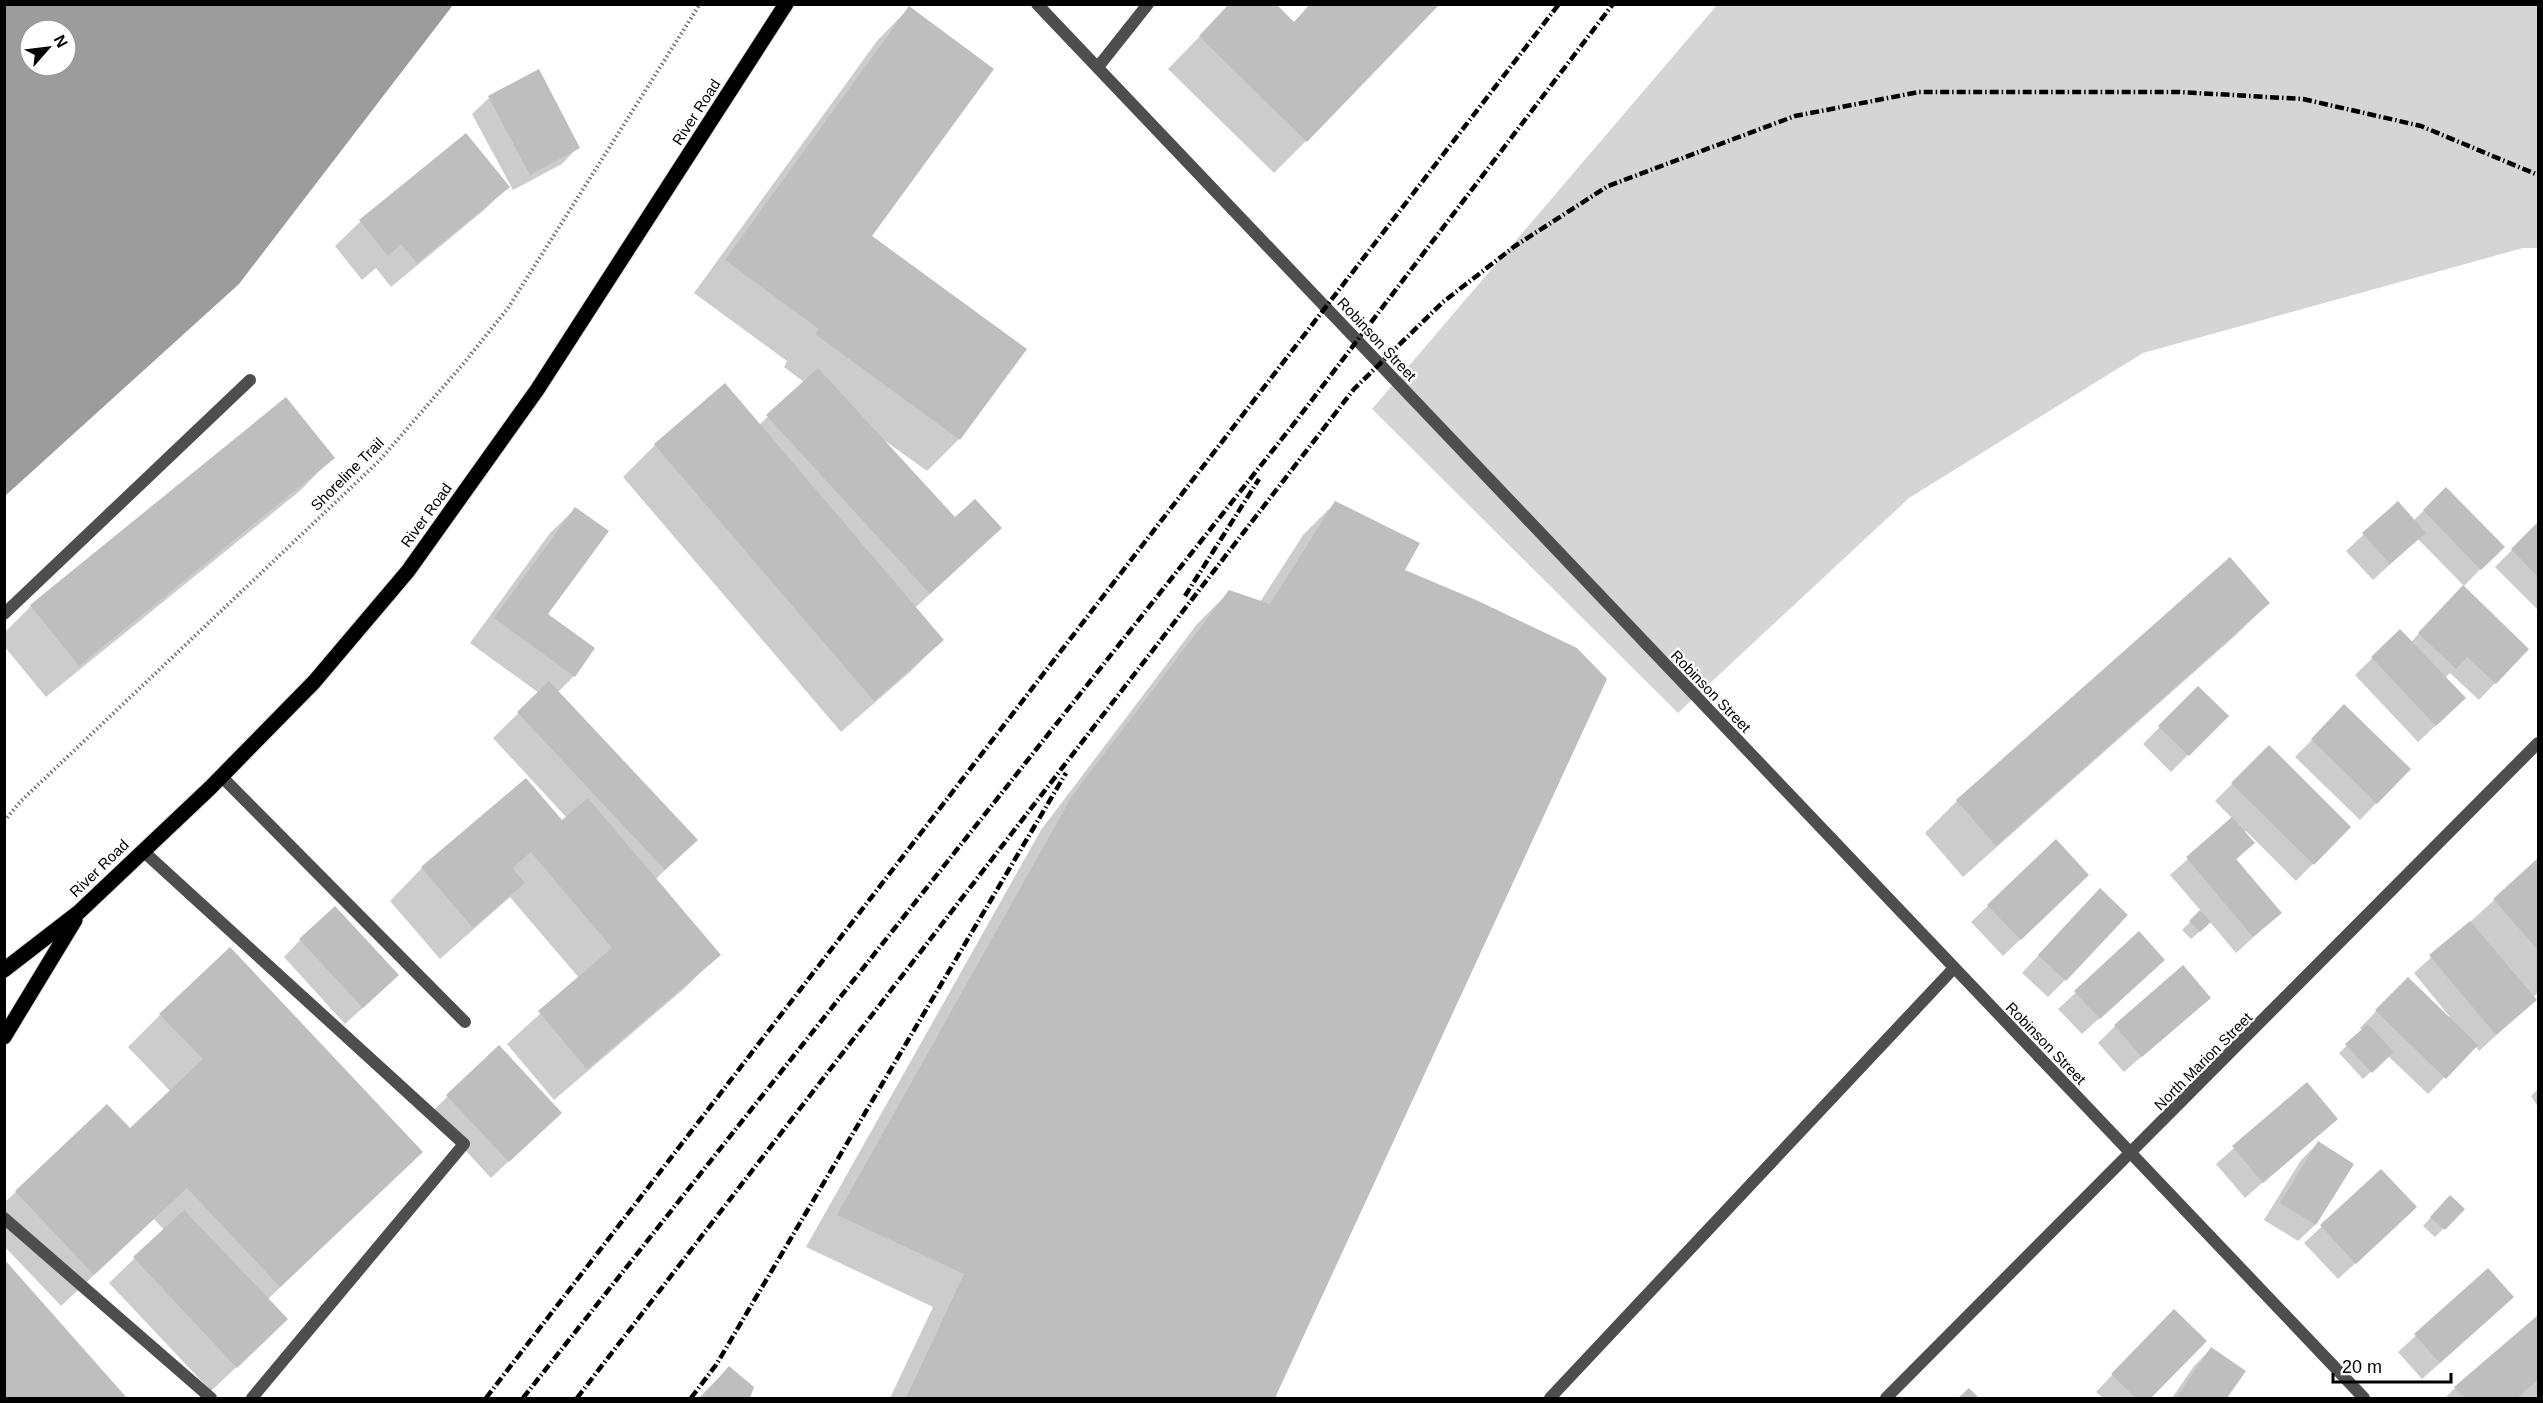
<svg xmlns="http://www.w3.org/2000/svg" width="2543" height="1403" font-family="Arial,sans-serif">
<rect width="100%" height="100%" fill="#fff"/>
<path fill="#d5d5d5" d="M1717,5H2538V248H2523L2143,353L1909,498L1678,713L1372,409Z"/>
<path fill="#9c9c9c" fill-rule="evenodd" d="M5,4L453,5L239,284L5,496ZM30,30H66V66H30Z"/>
<path fill="#0003" d="M1231,4L1293,23L1306,141L1274,173L1168,69Z
M909,8L870,236L1025,349L959,439L927,471L884,440L955,519L975,552L915,608L942,640L910,672L841,732L623,477L655,445L759,425L804,382L784,367L787,361L694,293L877,41Z
M489,98L578,147L562,164L513,190L472,114Z
M465,135L508,187L483,211L391,287L376,268L362,280L335,246L360,222Z
M286,399L333,457L301,490L46,697L4,646V633L31,606Z
M2446,489L2502,547L2464,586L2418,539L2373,580L2346,551L2398,503L2413,521Z
M1335,503L1403,571L1605,679L1274,1398H890L933,1307L806,1247L1041,830L1197,624L1229,592L1260,602L1303,535Z
M575,509L546,615L574,676L558,692L671,864L655,880L718,955L686,987L554,1100L507,1044L579,978L510,897L440,959L390,901L422,868L526,780L562,822L567,818L493,738L539,693L470,643L550,533Z
M2538,524V610L2495,567Z
M2230,559L2268,603L2236,635L1963,877L1925,833L1957,801Z
M2446,604L2495,683L2479,700L2450,673L2445,678L2447,715L2418,742L2355,675L2400,631L2411,642Z
M2198,688L2227,716L2171,772L2143,744Z
M2344,707L2409,769L2360,820L2295,757Z
M2269,747L2349,827L2296,881L2246,831L2244,833L2253,843L2235,861L2280,913L2236,953L2210,922L2191,939L2182,930L2201,911L2170,875L2233,819L2215,801Z
M2056,841L2070,892L2003,956L1971,922Z
M2538,860V992L2533,998L2535,1000L2479,1051L2475,1046L2428,1094L2388,1056L2363,1079L2339,1053L2362,1031L2360,1028L2391,996L2450,1017L2414,973Z
M2083,907L2065,980L2048,997L2022,973Z
M2139,934L2146,976L2082,1034L2058,1009Z
M300,940L380,992L345,1024L284,957Z
M2209,997L2124,1072L2098,1043L2115,1026Z
M160,1015L389,1184L267,1300L261,1344L211,1391L109,1283L164,1230L154,1219L61,1306L4,1246V1203L107,1106L130,1131L171,1092L128,1047Z
M2307,1084L2336,1118L2245,1198L2216,1164Z
M2538,1089V1107L2531,1096Z
M448,1096L543,1129L491,1178L431,1113Z
M2318,1143L2352,1164L2315,1225L2298,1241L2264,1220L2301,1160Z
M2381,1171L2398,1224L2338,1279L2304,1243Z
M2442,1205L2463,1209L2435,1237L2423,1226Z
M4,1261L125,1398H4Z
M2488,1270L2495,1314L2422,1379L2398,1352Z
M2538,1317V1398H2445L2455,1388Z
M2157,1328L2205,1341L2149,1398H2103L2096,1392Z
M2211,1349L2244,1371L2225,1398H2172L2194,1366Z
M729,1368L752,1387L749,1398H698Z"/>
<path fill="#bebebe" d="M1229,4H1276L1294,22L1310,4H1440L1307,142L1199,36Z
M909,6L994,69L872,236L1027,349L960,440L815,334L819,329L725,260Z
M539,69L580,148L530,175L488,96Z
M466,133L510,187L417,263L401,244L388,256L359,220Z
M818,368L955,517L975,499L1002,528L930,594L766,415Z
M725,383L944,640L874,701L654,444Z
M286,397L335,458L79,666L30,605Z
M2446,487L2505,547L2481,570L2423,510Z
M1335,501L1420,543L1405,570L1476,600L1577,648L1607,679L1275,1398H906L964,1274L837,1215L1072,796L1229,590L1270,604Z
M2398,501L2426,533L2390,564L2362,533Z
M575,507L609,531L548,614L595,648L575,677L494,618Z
M2538,522V577L2511,549Z
M2230,557L2270,603L1996,846L1956,800Z
M2463,585L2529,649L2496,684L2467,657L2456,669L2418,633Z
M2400,629L2466,698L2436,726L2371,657Z
M549,681L698,840L665,870L517,712Z
M2198,686L2229,716L2189,756L2158,726Z
M2344,704L2411,769L2377,804L2311,739Z
M2269,745L2351,827L2314,865L2231,783Z
M526,778L562,820L588,798L721,955L587,1069L538,1011L612,948L531,852L512,868L525,883L473,928L421,867Z
M2232,817L2255,843L2236,859L2282,913L2253,937L2186,857Z
M2056,839L2089,875L2021,940L1987,905Z
M2538,858V950L2493,899Z
M2100,888L2128,915L2066,981L2038,955Z
M335,906L399,975L363,1008L299,939Z
M2200,910L2211,922L2200,932L2189,921Z
M2470,921L2537,1000L2496,1035L2429,955Z
M2139,931L2165,960L2100,1019L2074,991Z
M230,947L423,1152L280,1287L187,1188L94,1275L15,1191L107,1104L130,1128L203,1059L159,1014Z
M2183,965L2211,998L2142,1057L2114,1025Z
M2408,977L2478,1045L2446,1079L2375,1010Z
M2368,1024L2394,1052L2372,1073L2345,1044Z
M499,1045L562,1113L509,1162L446,1095Z
M2307,1082L2338,1119L2263,1183L2232,1146Z
M2318,1141L2354,1164L2316,1225L2280,1203Z
M2381,1169L2417,1207L2356,1264L2320,1225Z
M2450,1195L2465,1209L2445,1230L2430,1217Z
M184,1210L288,1319L237,1368L133,1257Z
M4,1259L127,1398H4Z
M2488,1268L2514,1297L2440,1363L2414,1334Z
M2174,1309L2207,1341L2151,1398H2136L2111,1374Z
M2538,1315V1380L2517,1398H2464L2454,1387Z
M2211,1347L2246,1371L2227,1398H2176Z
M729,1366L754,1387L750,1398H701Z
M1969,1388L1979,1398H1958Z"/>
<g fill="none" stroke-linecap="round" stroke-linejoin="round">
<defs>
<path id="primary" d="M4,970L79,912L210,788L314,682L408,571L537,390L786,4
M4,1037L75,920"/>
</defs>
<use href="#primary" stroke="#dbdbdb" stroke-width="17"/>
<path stroke="#707070" stroke-width="4" stroke-dasharray="1.5 3" stroke-linecap="butt" d="M4,821L21,801L379,461L464,363L508,308L700,4"/>
<path stroke="#4e4e4e" stroke-width="12" d="M1098,67L1148,4
M4,614L250,380
M221,776L465,1022
M143,851L464,1144L252,1398
M4,1218L211,1398
M1550,1398L1954,968"/>
<path stroke="#4e4e4e" stroke-width="12" d="M1886,1398L2538,743"/>
<path stroke="#4e4e4e" stroke-width="12" d="M1037,4L2364,1398"/>
<use href="#primary" stroke="#000" stroke-width="15"/>
<path stroke="#000" stroke-width="4.5" stroke-dasharray="9 3 1.5 3" stroke-linecap="butt" d="M1185,596L1259,479
M486,1398L1559,4
M523,1398L1296,421L1613,4
M577,1398L1354,389L1443,302L1515,246L1608,186L1795,116L1919,92H2179L2303,99L2421,126L2538,175
M691,1398L716,1365L1066,773"/>
</g>
<g text-anchor="middle" dominant-baseline="central" stroke-width="4.5" stroke-linejoin="round" paint-order="stroke">
<g font-size="15" fill="#000" stroke="#fff">
<text transform="translate(696 112) rotate(-57)">River Road</text>
<text transform="translate(1377 339) rotate(47)">Robinson Street</text>
<text transform="translate(347 474) rotate(-45)">Shoreline Trail</text>
<text transform="translate(426 515) rotate(-54)">River Road</text>
<text transform="translate(1711 691) rotate(46)">Robinson Street</text>
<text transform="translate(99 868) rotate(-44)">River Road</text>
<text transform="translate(2046 1043) rotate(46)">Robinson Street</text>
<text transform="translate(2203 1061) rotate(-45)">North Marion Street</text>
</g>
</g>
<rect width="2543" height="1403" fill="none" stroke="#000000" stroke-width="12"/>
<g transform="translate(48 48) rotate(62)"><circle r="28" fill="#ffffff" stroke="#999999" stroke-width="1.5"/>
<path d="M0-4.5L10 22L0 15L-10 22Z" fill="#000000"/>
<text y="-9" font-size="16" font-weight="bold" text-anchor="middle" fill="#000000">N</text>
</g>
<path d="M2333 1373v9h118v-9" fill="none" stroke="#000000" stroke-width="3"/>
<text x="2342" y="1373" font-size="18" fill="#000000" stroke="#ffffff" stroke-width="4.5" paint-order="stroke">20 m</text>
</svg>
